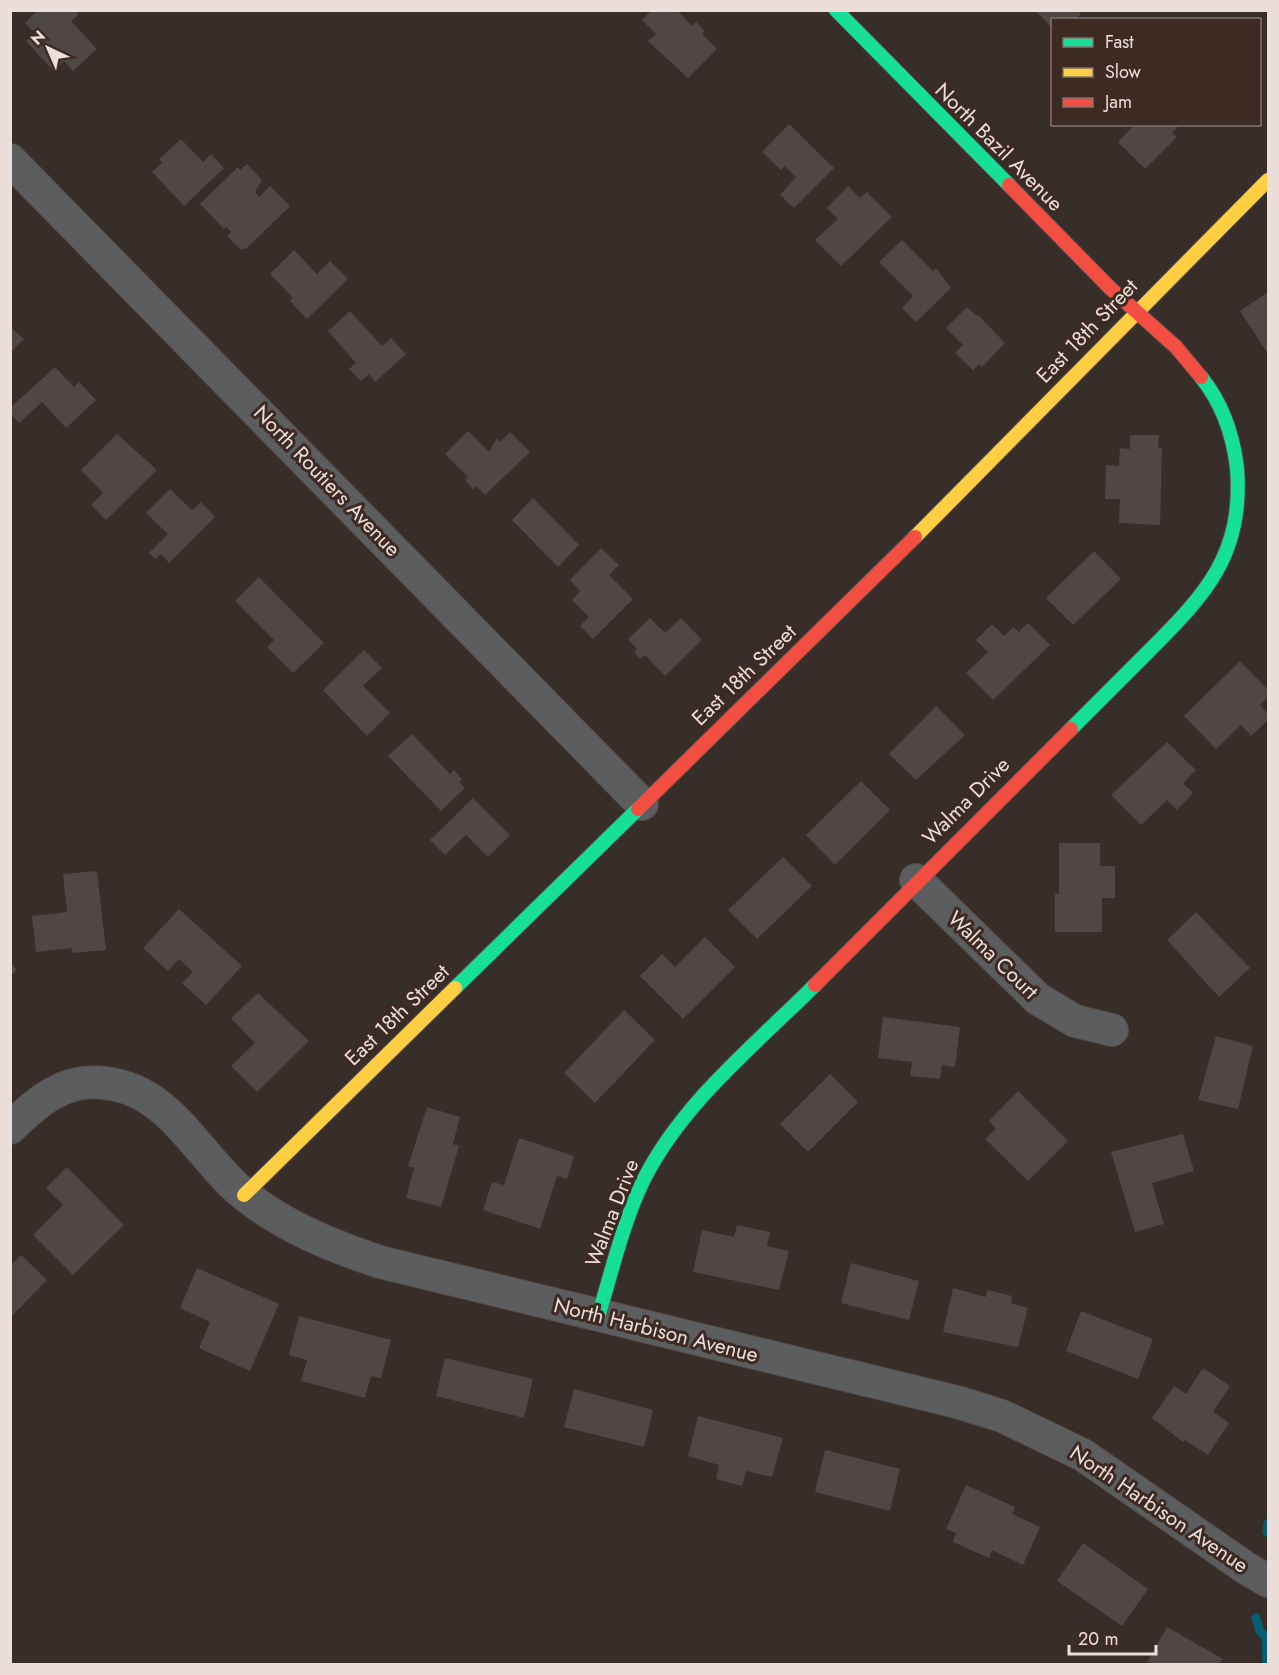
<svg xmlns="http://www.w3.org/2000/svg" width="1279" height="1675" font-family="Jost,sans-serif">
<rect width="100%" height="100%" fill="#372d29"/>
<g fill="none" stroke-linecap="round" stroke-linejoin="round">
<path stroke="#055e70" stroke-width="9" d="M1267,1532L1268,1523
M1256,1618L1260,1631L1266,1638L1267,1664"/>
</g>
<path fill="#4f4743" d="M38,10H75L79,14L71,21L97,49L73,71L64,61L54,71L26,41L35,33L25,23Z
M652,10H677L692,26L696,22L705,31L702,34L717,49L688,78L648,41L656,34L642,20Z
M1035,10H1077L1081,14L1075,20H1052V28Z
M789,124L834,168L794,208L780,195L796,177L785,166L781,170L762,152Z
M1135,124H1180L1172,133L1177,137L1145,169L1118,142Z
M181,139L203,162L211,154L224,168L184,206L152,172L162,163L159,159Z
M247,164L262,180L255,192L259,197L270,186L290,206L247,248L241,250L227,236L231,232L226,227L224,229L200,204L238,167L240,170Z
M848,186L860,198L867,192L892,217L841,266L815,240L838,219L827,208Z
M902,240L933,271L936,268L951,288L916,322L902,308L913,296L879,262Z
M294,250L317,274L330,261L348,279L307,319L290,301L293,298L270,274Z
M1268,292V354L1240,311Z
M967,307L977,316L978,315L1005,343L982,367L979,364L973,370L955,353L963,345L946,328Z
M350,311L382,346L391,338L406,354L375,382L369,374L361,381L349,369L356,363L328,331Z
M10,327L24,339L10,353Z
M55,367L74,387L79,382L96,400L66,428L42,402L19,423L10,413V408Z
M468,431L489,452L497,438L500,442L510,432L530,452L485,495L476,486L473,489L465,480L468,477L445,454Z
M117,434L157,470L106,520L91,505L103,493L81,470Z
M1130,435H1159L1158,448H1162L1160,525L1119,523L1120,499H1105L1106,465L1119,466L1120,448L1130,449Z
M170,489L192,510L201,502L215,517L169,563L161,554L155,559L149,553L168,534L146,513Z
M533,498L579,545L558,567L512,520Z
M601,548L619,565L609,575L633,599L593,639L580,626L589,617L572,600L580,591L570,580Z
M1094,551L1121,579L1073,625L1046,598Z
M259,577L324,643L293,673L267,647L274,640L235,601Z
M650,618L665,633L681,618L702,640L665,676L645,655L640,659L634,652L637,649L628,639Z
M1028,623L1050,645L993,700L966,673L988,652L976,640L992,624L1004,636L1013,627L1019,632Z
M364,650L382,668L363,686L390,713L367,736L323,690Z
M1240,661L1268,690V697L1260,705L1268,714V720L1251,736L1241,725L1216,749L1184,716Z
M936,706L965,735L916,780L889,754Z
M412,734L450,774L454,770L462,779L459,782L465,788L441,811L388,756Z
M1167,742L1196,770L1183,783L1193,793L1177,810L1167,800L1141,825L1111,795Z
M861,781L890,810L835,865L806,835Z
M473,798L510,835L488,857L466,835L445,855L430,840Z
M1059,843H1100V866H1115V898H1102V932H1055V894H1059Z
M783,857L812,886L757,939L728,910Z
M97,871L106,950L72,953V948L36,952L32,916L67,912L63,874Z
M179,909L242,966L206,1005L182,983L193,972L179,959L168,971L143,948Z
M1196,912L1250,968L1219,997L1167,940Z
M705,937L735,967L683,1019L640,976L662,954L675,967Z
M10,963L17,970L10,976Z
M258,993L309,1041L257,1092L231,1066L255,1043L231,1018Z
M624,1010L655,1040L595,1103L564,1073Z
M883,1017L960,1027L955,1067L942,1065L940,1079L910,1076L912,1062L878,1058Z
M1216,1036L1253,1046L1238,1109L1198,1100Z
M830,1074L858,1102L808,1152L780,1124Z
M1018,1091L1068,1141L1028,1181L985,1139L996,1129L989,1121Z
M427,1107L460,1117L453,1144L459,1146L441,1207L406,1198L414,1168L408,1166Z
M1183,1134L1194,1171L1152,1183L1164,1224L1135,1232L1111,1152Z
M519,1138L574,1156L567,1179L557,1176L540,1229L483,1210L492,1182L504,1185Z
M67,1167L124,1225L73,1275L33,1235L63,1205L46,1188Z
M737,1225L770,1232L767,1246L789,1251L779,1290L693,1272L702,1230L734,1237Z
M21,1255L47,1280L10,1318V1266Z
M851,1263L919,1281L909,1320L841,1303Z
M197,1268L279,1304L250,1371L199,1348L210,1322L180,1308Z
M953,1288L986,1297L987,1290L1012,1296L1011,1303L1028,1308L1018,1347L943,1332Z
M1081,1311L1153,1339L1138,1379L1066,1351Z
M299,1316L391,1340L381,1378L371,1376L365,1398L301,1381L307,1360L289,1355Z
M445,1358L533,1379L524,1418L436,1396Z
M1203,1368L1230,1386L1213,1412L1229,1423L1208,1455L1185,1440L1183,1442L1152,1418L1174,1386L1186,1394Z
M574,1389L653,1410L644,1447L564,1427Z
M698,1416L783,1438L772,1477L746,1471L742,1486L716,1479L719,1465L688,1456Z
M825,1450L900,1469L890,1511L815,1492Z
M966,1485L1015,1507L1012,1514L1040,1527L1023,1565L992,1550L989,1558L953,1542L956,1533L946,1529Z
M1083,1543L1148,1589L1122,1626L1057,1581Z
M1167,1627L1223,1659L1219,1664H1152L1147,1662Z"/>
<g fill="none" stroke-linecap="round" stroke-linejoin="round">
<defs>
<path id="street" d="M10,160L642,804
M916,880L1038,999L1075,1021L1112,1030
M10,1128C38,1101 64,1078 105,1083C172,1090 198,1158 246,1196C287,1228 332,1246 380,1262L957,1402L1002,1416L1083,1455L1246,1568L1268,1581"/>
<path id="fast" d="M836,10L1009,185
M1071,729C1097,703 1122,678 1148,652C1205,595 1244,555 1237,468C1233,434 1222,403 1201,377
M455,988L638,809
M598,1317C612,1271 623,1222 644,1179C683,1102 755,1045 815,985"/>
<path id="slow" d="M915,537L1268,180
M244,1195L455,988"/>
<path id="jam" d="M1009,185L1110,288L1176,347L1201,377
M638,809L915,537
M815,985L1071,729"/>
</defs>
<use href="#street" stroke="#534a46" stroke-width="34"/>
<use href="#fast" stroke="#534a46" stroke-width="16"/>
<use href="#slow" stroke="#534a46" stroke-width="16"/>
<use href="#jam" stroke="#534a46" stroke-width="16"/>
<use href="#street" stroke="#5c5d5e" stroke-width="32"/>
<use href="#fast" stroke="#16e098" stroke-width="14"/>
<use href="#slow" stroke="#ffcf43" stroke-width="14"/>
<use href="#jam" stroke="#f24e42" stroke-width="14"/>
</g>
<g text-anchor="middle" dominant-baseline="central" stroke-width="6" stroke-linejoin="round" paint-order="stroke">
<g font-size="21" fill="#ecdfda" stroke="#3d2a23">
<text transform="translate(999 147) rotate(45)">North Bazil Avenue</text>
<text transform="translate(1087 331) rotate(-46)">East 18th Street</text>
<text transform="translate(327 481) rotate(46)">North Routiers Avenue</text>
<text transform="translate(744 675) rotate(-44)">East 18th Street</text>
<text transform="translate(966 801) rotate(-45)">Walma Drive</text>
<text transform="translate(993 955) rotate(44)">Walma Court</text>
<text transform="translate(397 1015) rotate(-44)">East 18th Street</text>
<text transform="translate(612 1213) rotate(-69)">Walma Drive</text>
<text transform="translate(656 1330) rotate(14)">North Harbison Avenue</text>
<text transform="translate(1159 1509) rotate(34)">North Harbison Avenue</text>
</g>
</g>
<rect width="1279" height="1675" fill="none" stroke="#ecdfda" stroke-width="24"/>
<rect x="1051" y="18" width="210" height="108" fill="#3d2a23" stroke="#83726c" stroke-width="1.5"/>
<rect x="1063" y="38" width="30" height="9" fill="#16e098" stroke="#83726c" stroke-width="1.5"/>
<text x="1105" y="48" font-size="18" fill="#ecdfda">Fast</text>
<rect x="1063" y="68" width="30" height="9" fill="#ffcf43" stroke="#83726c" stroke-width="1.5"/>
<text x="1105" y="78" font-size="18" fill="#ecdfda">Slow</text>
<rect x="1063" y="98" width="30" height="9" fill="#f24e42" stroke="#83726c" stroke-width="1.5"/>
<text x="1105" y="108" font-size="18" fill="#ecdfda">Jam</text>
<g transform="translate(48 48) rotate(316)" stroke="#3d2a23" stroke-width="4.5" paint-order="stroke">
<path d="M0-4.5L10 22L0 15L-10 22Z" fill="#ecdfda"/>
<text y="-9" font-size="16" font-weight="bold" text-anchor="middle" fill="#ecdfda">N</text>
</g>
<path d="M1069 1645v9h87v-9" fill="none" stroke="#ecdfda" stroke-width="3"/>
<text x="1078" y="1645" font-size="18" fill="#ecdfda" stroke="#3d2a23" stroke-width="4.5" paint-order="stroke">20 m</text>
</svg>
